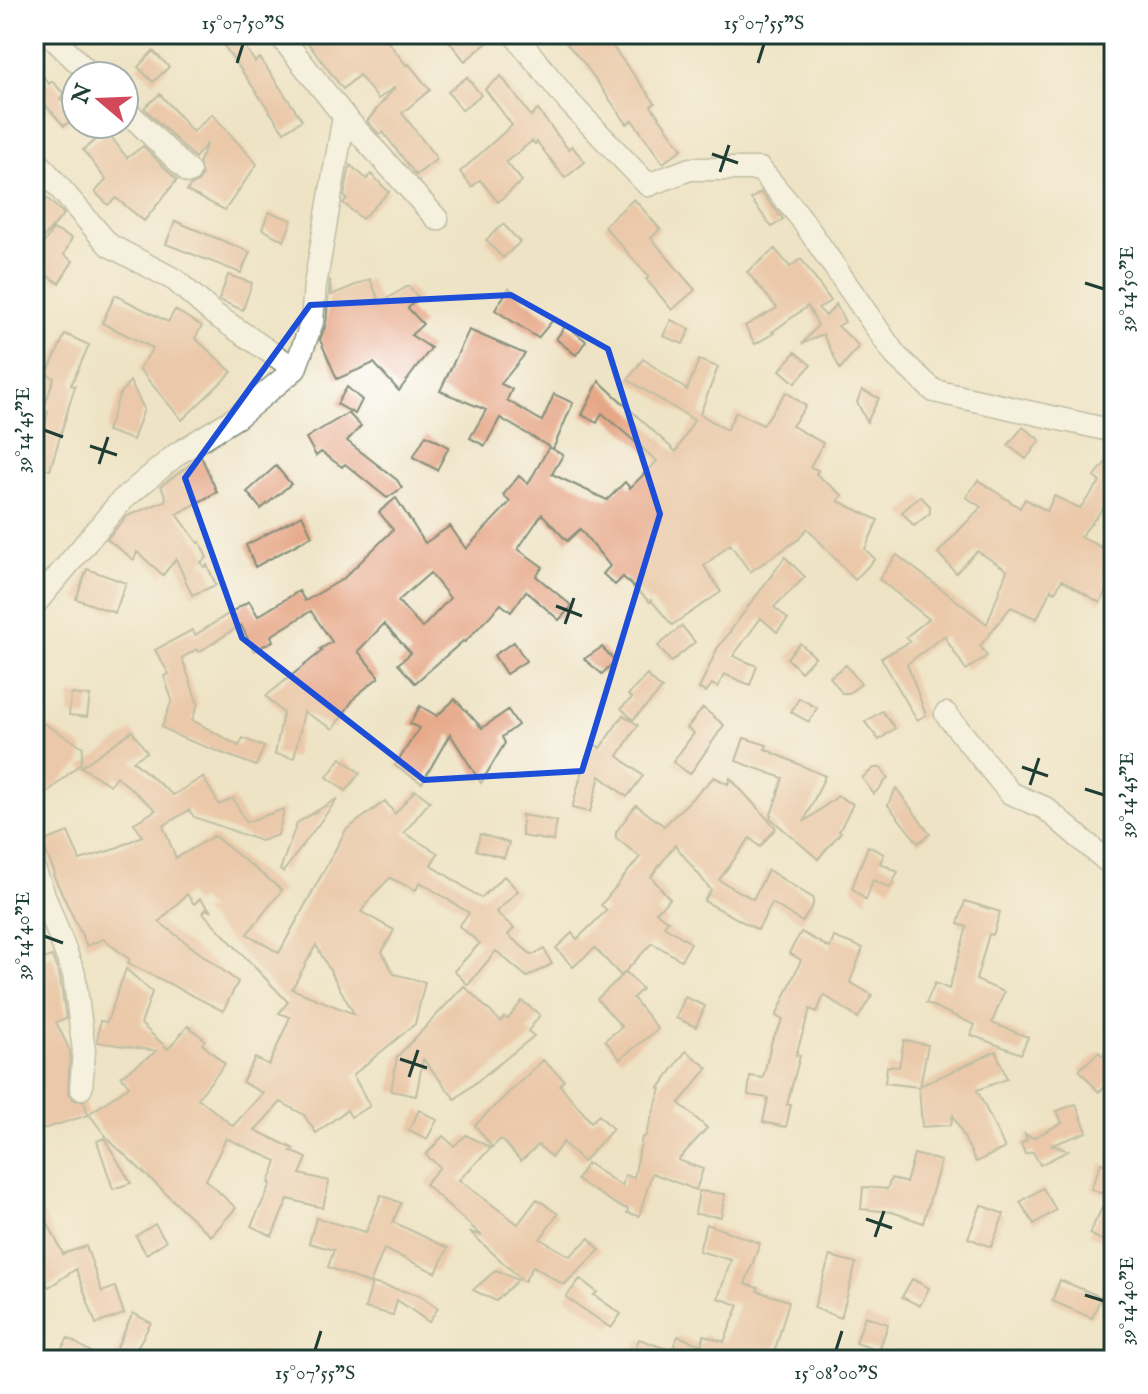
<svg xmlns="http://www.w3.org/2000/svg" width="1148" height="1394" font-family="'IM FELL English',serif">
<rect width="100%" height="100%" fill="#fff"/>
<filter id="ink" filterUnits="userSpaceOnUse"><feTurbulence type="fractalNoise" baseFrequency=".0125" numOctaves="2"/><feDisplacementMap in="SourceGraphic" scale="16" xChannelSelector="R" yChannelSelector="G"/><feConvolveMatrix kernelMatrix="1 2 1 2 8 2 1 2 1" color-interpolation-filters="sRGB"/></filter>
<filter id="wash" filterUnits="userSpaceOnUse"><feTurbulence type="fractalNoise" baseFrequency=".006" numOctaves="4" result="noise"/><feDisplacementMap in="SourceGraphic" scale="32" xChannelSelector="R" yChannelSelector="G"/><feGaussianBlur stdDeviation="1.8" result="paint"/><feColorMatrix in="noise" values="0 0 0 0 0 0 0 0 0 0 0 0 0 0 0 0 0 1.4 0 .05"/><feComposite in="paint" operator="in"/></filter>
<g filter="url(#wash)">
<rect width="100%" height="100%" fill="#eee3c5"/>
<g id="blocks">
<path fill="#e6a787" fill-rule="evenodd" d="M216,34H237L255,62L260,58L302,120L284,132Z
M301,34H382L407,66L409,64L430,90L402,113L437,159L416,175L383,132L380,135L367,121L395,87L378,99L359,75L343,89Z
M443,34H498L465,61Z
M558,34H603L655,103L651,106L682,149L663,163L632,120L627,124L584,63Z
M153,51L169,67L153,82L138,67Z
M34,65L49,84L52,81L64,94L60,98L74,117L64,126L34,92Z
M501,76L531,116L538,110L568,149L572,146L585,162L565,178L537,142L535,144L532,141L506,162L522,181L498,202L480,180L472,187L460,172L512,125L485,89Z
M467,77L481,95L462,110L448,92Z
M160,94L193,132L212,114L257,164L225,210L187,191L190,186L198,182L202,176L199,163L207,143L195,158L144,108Z
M107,131L127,158L143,146L177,180L144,221L116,198L108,205L95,192L106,180L83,150Z
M350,165L367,179L371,174L389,192L362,219L343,203L347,199L344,196Z
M34,186L64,214L44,237L34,228Z
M761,192L783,219L772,227L751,199Z
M634,199L660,229L651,238L695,290L672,310L646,279L649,277L604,226Z
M269,212L292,220L284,241L262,229Z
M175,221L250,252L241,273L166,244Z
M503,224L520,242L503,258L486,240Z
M53,229L72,238L64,255L73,261L59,283L34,267V258Z
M775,249L790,267L801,259L831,301L818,308L826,316L836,304L845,322L838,326L859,346L840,369L823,334L802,344L818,325L808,306L772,332L774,333L755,344L745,326L777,308L747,272Z
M228,275L252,283L243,310L219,300Z
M330,279L331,295L370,279L380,303L408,286L419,298L408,308L423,324L411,335L431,348L399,391L374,363L337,379L320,340L326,324Z
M509,288L553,320L538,338L495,310Z
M115,295L168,322L175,310L202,326L195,338L232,372L182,420L139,369L153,348L102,323Z
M671,320L690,329L683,344L663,336Z
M566,325L586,341L576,355L556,339Z
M469,330L525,354L501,384L512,389L507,400L542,421L554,394L573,403L553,449L500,418L485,446L470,438L486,410L440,391Z
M65,334L89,345L71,385L75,386L50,470L35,466L48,412L43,411L54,378L47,374Z
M795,352L811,365L795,383L780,370Z
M643,359L687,390L699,360L718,367L700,414L727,430L736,412L763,425L786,392L806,406L792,426L823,443L810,467L818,470L816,474L842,495L838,501L878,520L865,549L875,559L855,580L807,528L799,539L750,572L730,544L704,566L721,592L672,625L651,600L650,602L623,577L615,585L603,574L610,566L580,529L567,541L542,514L518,549L543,567L536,576L572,606L559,620L526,591L511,612L501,604L465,642L463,641L415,683L398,664L411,653L384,624L358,651L379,677L356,696L333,729L304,712L294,758L275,754L283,713L266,696L322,651L320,649L332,642L311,611L271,636L273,641L254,651L241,625L199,652L197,649L182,658L198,704L192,720L239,746L243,738L264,747L256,766L180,737L162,727L172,700L164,676L169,674L155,650L192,630L195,635L249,601L258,616L299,591L305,601L343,579L393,530L379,512L396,498L425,543L450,526L466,549L510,502L503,495L519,476L528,484L549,447L563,455L552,474L607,500L625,482L630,488L657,461L602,413L597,423L582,415L599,381L676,452L694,420L628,380ZM430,573L450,598L422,628L398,601Z
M130,381L144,409L133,440L107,431L119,396Z
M347,387L362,400L355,414L337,404Z
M862,390L879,398L867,422L857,402Z
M348,413L361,426L347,441L397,480L402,488L387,498L345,464L342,467L321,452L316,456L306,438Z
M1023,427L1040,440L1026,459L1008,445Z
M426,435L449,447L437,470L413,457Z
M1114,452V495L1080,537L1114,553V574L1100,603L1062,580L1055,592L1051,589L1037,619L1011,607L980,646L987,656L966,670L944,636L907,664L926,715L917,720L881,658L910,642L906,637L929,619L879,579L897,555L987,624L1007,570L977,551L956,573L938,553L981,507L966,497L978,480L1020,508L1025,499L1047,511L1054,496L1080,508L1100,482L1094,477Z
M201,456L217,492L177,514L198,543L200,542L207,558L201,562L204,567L207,565L216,585L192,595L176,559L163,575L137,552L134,560L107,539L127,516L165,501L166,497L161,486Z
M276,466L291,484L261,509L247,492Z
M920,496L930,506V513L914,526L902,512Z
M302,515L312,536L255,567L246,545Z
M785,557L805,577L774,607L788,619L777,632L761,618L733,656L757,666L750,685L724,674L718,688L712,684L706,692L699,689L717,649Z
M87,569L126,583L115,613L76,599Z
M682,626L695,642L671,662L658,646Z
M514,642L526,661L506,674L494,655Z
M800,643L815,657L801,672L787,658Z
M602,647L615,661L602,674L584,659Z
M846,665L861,684L849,693H842L830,677Z
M647,675L662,689L633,720L621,708L632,698L628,695Z
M71,694L90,696L87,717L69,715Z
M799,698L817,708L809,722L791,712Z
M455,699L482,728L508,710L518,725L502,737L505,743L481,783L450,734L422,783L395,766L419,728L410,724L420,706L437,716Z
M703,708L724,725L690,774L673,762L694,733L687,728Z
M882,711L895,728L879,740L865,722Z
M623,715L638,725L618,756L643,776L627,797L600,776L590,812L572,808L586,757L594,744L600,748Z
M43,723L83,747L81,763L34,804V732Z
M132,731L147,752L133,761L173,795L203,777L219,805L233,798L246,822L284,809L278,835L261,841L194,817L189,810L163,826L176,858L214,836L282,890L247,934L279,953L346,830L385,801L395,814L415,790L430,801L404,833L438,853L431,865L481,898L504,876L518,891L496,912L514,928L508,935L532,955L544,949L552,964L527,977L496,951L468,985L454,971L480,943L459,926L469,913L420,882L416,890L390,878L373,895L361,912L394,930L382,952L394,974L425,982L415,1024L353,1075L370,1106L351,1117L347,1110L316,1133L304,1115L281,1102L255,1130L294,1149L291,1151L307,1158L300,1174L329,1181L323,1208L288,1199L272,1236L251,1226L271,1184L269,1183L277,1161L226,1138L206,1180L236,1208L211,1236L108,1139L89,1114L129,1086L121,1076L157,1051L97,1042L100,1021L107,1022L126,969L152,992L141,1024L168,1049L188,1026L205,1040L202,1044L225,1064L198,1098L233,1126L263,1093L242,1082L255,1058L269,1065L290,1017L279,1013L288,1002L203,913L206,909L212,912L200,899L194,904L187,894L159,922L238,982L223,1011L128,963L129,959L103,939L87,946L53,875L55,874L42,842L68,832L80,860L112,850L142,836L134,823L156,810L116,776L110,785L81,767ZM316,945L354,1014L292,989Z
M744,738L767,745L765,749L825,776L804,822L838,796L853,804L839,831L841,832L818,859L770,818L783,778L736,761Z
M341,758L360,773L346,791L327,777Z
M874,768H881L888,778L874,794L862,778Z
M714,777L728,784L730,778L776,828L760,847L750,838L719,880L753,899L768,870L813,898V905L802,922L772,903L758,930L704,901L711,890L675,845L651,877L670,899L656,912L668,921L664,926L691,943L681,960L652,943L621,976L595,948L573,967L556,948L572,933L577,939L607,910L601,905L640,857L616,838V832L636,805L664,826Z
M896,788L930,834L918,843L888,805Z
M338,798L283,872L280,870L297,823Z
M522,815L557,821L553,841L522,836Z
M480,834L509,843L504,858L476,850Z
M868,846L884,854L880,863L898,872L890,888L873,880L866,900L852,888Z
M965,901L1000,912L993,935L989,934L976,980L1004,992L992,1023L1028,1037L1021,1054L971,1035L975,1025L926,1003L935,983L949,989L967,927L958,924Z
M801,932L830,948L834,937L863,948L850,982L872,995L858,1018L824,995L817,1012L810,1009L796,1055L800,1056L787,1105H791L786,1127L763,1122L768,1098L748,1095L750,1076L763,1078L772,1040L783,1020L776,1016L801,960L789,953Z
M52,956L60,977L66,1019L56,1022L70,1051L68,1093L74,1100L84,1101L88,1115L34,1132V962Z
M626,972L642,989L633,998L658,1029L620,1059L605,1040L622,1027L597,999Z
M464,986L501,1022L504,1017L508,1019L522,1001L540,1015L528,1031L534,1036L455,1099L423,1059L416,1096L391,1091L397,1057Z
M685,997L705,1006L696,1027L676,1018Z
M904,1040L928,1045L920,1086L996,1051L1007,1079L977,1090L1005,1148L976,1162L953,1115L951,1125L922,1127L919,1087L885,1083L887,1066L899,1067Z
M1114,1045V1078L1099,1092L1079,1070L1099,1052L1102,1056Z
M686,1051L708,1068L679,1103L707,1128L678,1160L703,1169L696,1190L652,1173L639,1216L627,1213L628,1209L619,1206L577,1180L587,1163L622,1186L625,1175L634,1178L642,1137H645L661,1089L659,1088Z
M543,1060L564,1080L560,1085L591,1122L599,1115L613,1129L583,1162L563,1142L552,1157L538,1145L521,1161L501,1139L492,1147L475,1125Z
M1076,1104L1087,1132L1052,1145L1068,1151L1040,1165L1033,1152L1025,1154L1021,1144L1027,1140L1025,1134L1033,1138L1062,1123L1057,1111Z
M419,1110L437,1120L427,1139L409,1130Z
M466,1135L491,1148L459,1180L518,1224L537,1199L558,1214L540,1239L570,1256L589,1238L600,1250L564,1285L533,1266L524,1282L470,1232L482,1236L425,1184L440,1167L426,1155L443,1136L454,1146Z
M104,1138L131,1183L113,1189L97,1141Z
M914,1154L941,1161L923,1223L892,1212L861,1209L863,1187L887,1189L891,1178L906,1183Z
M1101,1163L1114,1168V1246L1089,1234L1108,1196L1091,1189Z
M1043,1188L1056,1210L1034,1224L1020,1202Z
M699,1191L725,1194L721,1217L695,1214Z
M34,1195L63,1254L86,1246L102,1292L115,1287L124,1314L96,1324L76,1269L49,1287L34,1264Z
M381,1195L401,1203L393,1222L448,1248L436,1273L384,1249L370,1284L328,1267L334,1250L309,1243L316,1218L366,1232Z
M981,1205L1004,1214L991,1247L968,1238Z
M155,1224L166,1241L146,1254L136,1236Z
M706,1224L760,1243L745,1284L758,1288L757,1291L789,1301L772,1360H631L639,1339L672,1351L678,1336L701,1345L704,1335L724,1342L739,1305L718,1298L731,1260L699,1251Z
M830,1256L856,1263L841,1318L814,1308Z
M496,1270L518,1280L496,1301L473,1290Z
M580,1279L597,1292L594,1295L621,1314L611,1328L566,1297Z
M912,1279L929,1288L920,1306L902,1297Z
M1060,1280L1101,1297L1092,1318L1052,1301Z
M372,1283L419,1295L438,1308L429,1322L397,1300L393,1315L365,1308Z
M133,1313L151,1323L130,1360H111Z
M865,1316L888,1324L879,1351L856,1343Z
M68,1338L104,1360H55Z"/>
</g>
</g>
<g filter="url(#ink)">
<use href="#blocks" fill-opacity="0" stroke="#86907c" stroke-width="2"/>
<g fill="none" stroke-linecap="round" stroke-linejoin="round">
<defs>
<path id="minor" d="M49,34L92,76
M279,34L344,116L437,219
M514,34L568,101L648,185L690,169H760L800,217L896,356L934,391L1114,431
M124,108L189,172
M34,158L109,245L175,280L214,314L295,369
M34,605L121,501L177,454L237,417L295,369L312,322L315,285L344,116
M946,714L1010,793L1045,808L1114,867
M34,869L74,974L84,1051L81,1088"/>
</defs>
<use href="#minor" stroke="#86907c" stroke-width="25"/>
<use href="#minor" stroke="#fff" stroke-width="22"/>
</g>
</g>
<path d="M0 0H1148V1394H0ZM511,295L608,349L660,514L582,771L424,780L242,638L185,478L310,305Z" fill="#eee3c5" fill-opacity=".55" fill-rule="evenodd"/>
<path fill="none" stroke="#1d4ed8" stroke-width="6" stroke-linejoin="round" d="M511,295L608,349L660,514L582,771L424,780L242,638L185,478L310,305Z"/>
<path fill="none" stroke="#1f3d34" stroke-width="3" d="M237,63L243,44M758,63L764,44M712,154L738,163M720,172L729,145M1085,283L1104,289M44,430L63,437M90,446L117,455M99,464L108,437M556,606L582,616M565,624L574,598M1022,767L1048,776M1030,785L1039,758M1085,789L1104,795M44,936L63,943M400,1059L427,1068M409,1077L418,1050M866,1219L892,1228M875,1237L884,1211M1085,1295L1104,1301M315,1350L321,1331M836,1350L842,1331"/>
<rect width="1148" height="1394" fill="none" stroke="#fff" stroke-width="88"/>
<g transform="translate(100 100) rotate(289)"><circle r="38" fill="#ffffff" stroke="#a5b1ae" stroke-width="2"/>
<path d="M0-6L14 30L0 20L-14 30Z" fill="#d1495b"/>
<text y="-12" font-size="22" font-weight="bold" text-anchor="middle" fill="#1f3d34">N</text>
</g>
<rect x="44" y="44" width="1060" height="1306" fill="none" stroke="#1f3d34" stroke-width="3"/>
<g font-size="20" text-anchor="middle" fill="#1f3d34">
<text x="243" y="29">15°07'50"S</text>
<text x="764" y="29">15°07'55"S</text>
<text transform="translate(1126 289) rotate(-90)" y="7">39°14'50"E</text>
<text transform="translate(22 430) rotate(-90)" y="7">39°14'45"E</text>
<text transform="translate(1126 795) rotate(-90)" y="7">39°14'45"E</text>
<text transform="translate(22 936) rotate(-90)" y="7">39°14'40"E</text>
<text transform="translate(1126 1301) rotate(-90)" y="7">39°14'40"E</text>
<text x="315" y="1379">15°07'55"S</text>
<text x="836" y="1379">15°08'00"S</text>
</g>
</svg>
